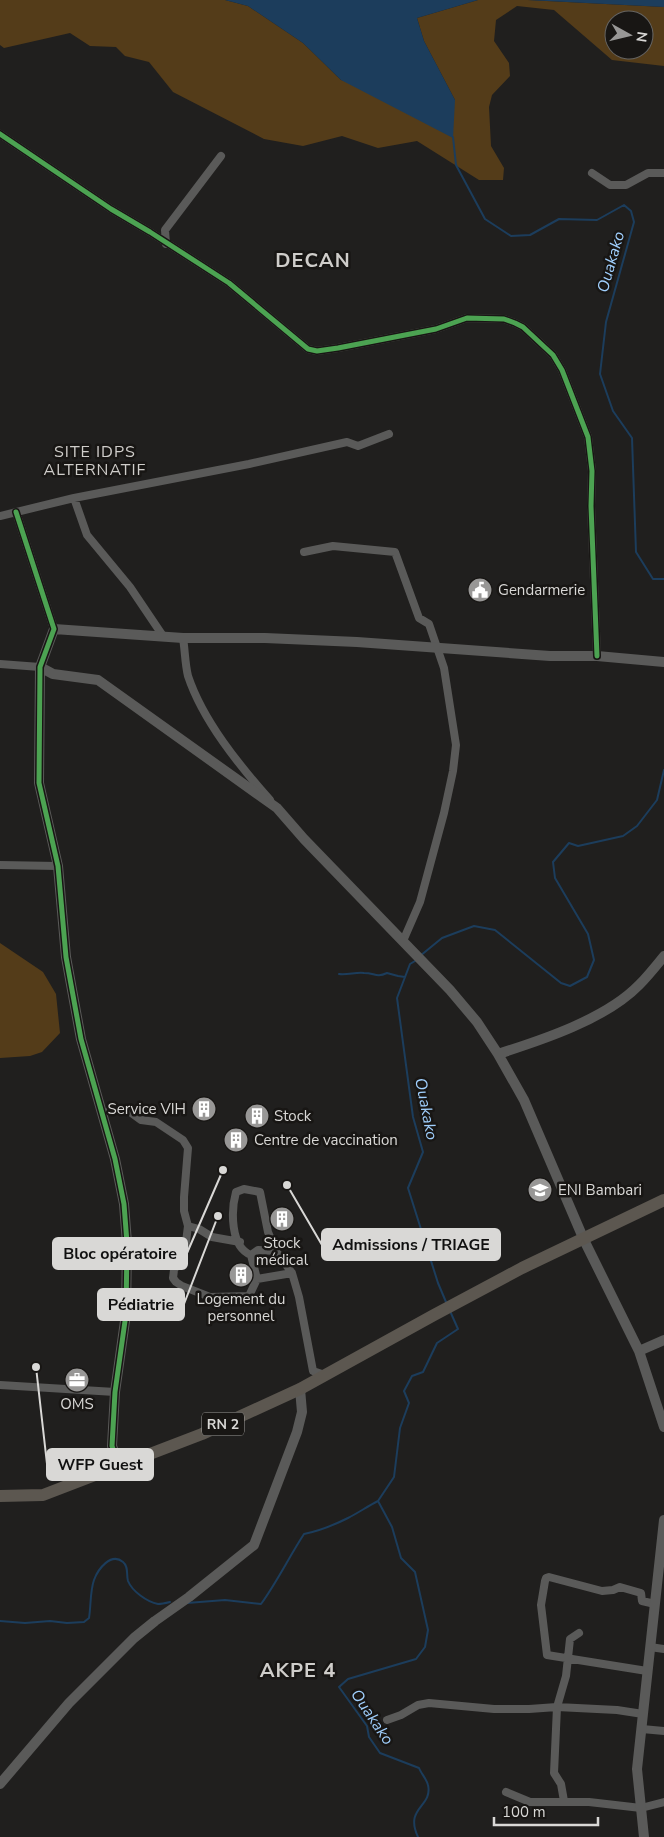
<svg xmlns="http://www.w3.org/2000/svg" width="664" height="1837" font-family="'Nunito Sans',sans-serif">
<rect width="100%" height="100%" fill="#201f1e"/>
<path fill="#543c19" fill-rule="evenodd" d="M0,0H225L248,6L303,43L341,80L455,100L424,41L417,18L478,0H528L664,7V66L612,60L554,10L517,6L496,20L494,41L509,63L510,76L492,95L489,107L491,146L504,168L503,180H479L417,141L378,148L342,136L303,146L264,139L173,92L149,62L125,56L116,47L90,46L70,33L4,48L0,45ZM614,20H644V50H614Z
M0,943L43,972L56,994L60,1033L42,1052L30,1056L0,1058Z"/>
<path fill="#1c3d5c" d="M225,0H478L417,18L424,41L455,100L453,138L341,80L303,43L248,6Z
M528,0H664V7Z"/>
<g fill="none" stroke-linecap="round" stroke-linejoin="round">
<path stroke="#1c3d5c" stroke-width="2" d="M453,137L456,165L485,219L511,236L530,235L559,219L597,220L624,205L631,211L634,222L606,322L600,374L613,411L632,438L636,552L653,579H664
M420,956L442,938L474,926L495,930L561,983L570,986L587,977L594,960L588,934L555,878L553,862L569,843L578,846L623,836L637,826L657,800L664,770
M415,961L410,964L397,998L413,1117L423,1152L408,1188L438,1283L446,1302
M339,974C348,975 356,972 364,973C375,973 376,978 387,973L398,976L405,977
M187,1603L225,1600L261,1604C277,1582 289,1557 304,1534C319,1531 334,1525 348,1518C358,1513 368,1506 378,1501
M0,1621L25,1623L50,1621L67,1623L84,1622L89,1618C91,1606 90,1591 94,1580C98,1569 111,1552 123,1562C129,1567 126,1574 128,1581C132,1591 147,1602 158,1604C161,1604 166,1603 170,1602
M418,1837C404,1807 433,1807 428,1785C427,1780 421,1773 419,1768L380,1753L369,1737L367,1726L339,1687L348,1679L416,1659L425,1647L428,1630L415,1572L401,1558L392,1527L378,1501L394,1477L400,1428L409,1403L404,1391L412,1376L423,1372L437,1343L458,1329L450,1311"/>
<path stroke="#5a5a59" stroke-width="8" d="M0,134L111,209L150,232L229,283L308,349L317,351L338,348L436,329L467,318L504,319L515,323L523,327L553,355L562,370L588,437L592,471L591,506L597,656
M592,173L610,185H626L648,173H664
M166,244L165,230L221,156
M74,498L87,535L130,587L163,636
M16,512L54,629
M0,516L74,498L249,464L347,442L358,446L389,434
M304,552L333,546L395,552L419,618L429,624L444,668L456,745L453,771L444,813L420,902L403,941
M183,638C185,650 185,664 188,676C203,721 239,765 270,800
M0,664L40,667
M0,865L58,866
M102,1113L117,1109H126L141,1120L156,1122L183,1140L188,1148L184,1197V1211L188,1226
M240,1242L212,1237L199,1229L188,1226L185,1250L174,1270L173,1278L176,1282L182,1286L210,1297L249,1296L257,1279L292,1273
M251,1255C230,1247 231,1210 236,1192L244,1189L260,1192L268,1232L276,1251L292,1273L299,1297L313,1371L325,1375
M257,1279L251,1255L258,1250L276,1251
M0,1385L115,1392
M650,1647L664,1649
M647,1671L547,1655L541,1605L545,1581L546,1578L549,1577L602,1591L613,1590L620,1587L641,1593L642,1601L655,1604
M387,1720L401,1715L418,1705L429,1703L494,1709H529L557,1707L617,1710L643,1714
M642,1729L664,1731
M506,1792L530,1802H589L641,1808L664,1802
M564,1801L561,1784L554,1773L557,1707L566,1676L570,1639L579,1633"/>
<path stroke="#5a5a59" stroke-width="10" d="M40,667L53,674L98,680L277,808L304,839L450,990L477,1022L498,1054L524,1100L584,1240L639,1351L664,1427
M498,1054C542,1040 606,1019 639,985C648,976 656,966 664,956
M639,1351L664,1340
M119,1466L112,1446L115,1392L126,1314L127,1243L124,1204L115,1159L81,1039L66,957L58,866L39,783L40,667L54,629L183,638H265L357,642L550,656H597L664,662
M0,1784L69,1703L134,1638L155,1621L189,1597L254,1545L297,1432L302,1412L300,1389
M644,1837L637,1769L664,1520"/>
<path stroke="#5c5750" stroke-width="12" d="M0,1496L43,1495L202,1434L300,1389L434,1315L522,1268L664,1200"/>
<defs>
<path id="cycleway" d="M0,134L111,209L150,232L229,283L308,349L317,351L338,348L436,329L467,318L504,319L515,323L523,327L553,355L562,370L588,437L592,471L591,506L597,656
M16,512L54,629L40,667L39,783L58,866L66,957L81,1039L115,1159L124,1204L127,1243L126,1314L115,1392L112,1446L119,1466"/>
</defs>
<use href="#cycleway" stroke="#181614" stroke-width="8"/>
<use href="#cycleway" stroke="#4ca352" stroke-width="5"/>
</g>
<defs>
<symbol id="civic-disc" viewBox="-11 -11 22 22"><circle r="9.5" fill="#989796" stroke="#181614"/><path d="M-.6-6.5H3V-4.5H.6V-3L4-1V1h2V6H-6V1h2V-1L-.6-3ZM-1.2 2.5V6h2.4V2.5Z" fill="#fff"/></symbol>
<symbol id="building-disc" viewBox="-11 -11 22 22"><circle r="9.5" fill="#989796" stroke="#181614"/><path d="M-4-6H4V6H1V3H-1V6H-4ZM-2.5-4.3h1.7v1.8h-1.7ZM.8-4.3h1.7v1.8H.8ZM-2.5-1h1.7V.8h-1.7ZM.8-1h1.7V.8H.8Z" fill="#fff"/></symbol>
<symbol id="school-disc" viewBox="-11 -11 22 22"><circle r="9.5" fill="#989796" stroke="#181614"/><path d="M0-5L7-2L0 1L-7-2ZM-4 1L0 2.5L4 1V4Q0 6-4 4Z" fill="#fff"/></symbol>
<symbol id="office-disc" viewBox="-11 -11 22 22"><circle r="9.5" fill="#989796" stroke="#181614"/><path d="M-6-3h4V-5.5h4V-3h4V5H-6ZM-1-4.5V-3h2v-1.5ZM-6 0V1H6V0Z" fill="#fff"/></symbol>
</defs>
<g fill-rule="evenodd">
<use href="#civic-disc" x="466" y="576" width="28" height="28"/>
<use href="#building-disc" x="190" y="1095" width="28" height="28"/>
<use href="#building-disc" x="243" y="1102" width="28" height="28"/>
<use href="#building-disc" x="222" y="1126" width="28" height="28"/>
<use href="#school-disc" x="526" y="1176" width="28" height="28"/>
<use href="#building-disc" x="268" y="1205" width="28" height="28"/>
<use href="#building-disc" x="227" y="1261" width="28" height="28"/>
<use href="#office-disc" x="63" y="1366" width="28" height="28"/>
</g>
<g text-anchor="middle" dominant-baseline="central" stroke-width="5" stroke-linejoin="round" paint-order="stroke">
<rect fill="#181614" stroke="#9f9e9c" stroke-width="1" x="202" y="1412.5" width="42" height="23" rx="4"/>
<g font-size="14" font-weight="bold" fill="#d9d8d6">
<text x="223" y="1424">RN 2</text>
</g>
<g font-size="15" fill="#d9d8d6" stroke="#181614" text-anchor="start">
<text x="498" y="590">Gendarmerie</text>
<text x="186" y="1109" text-anchor="end">Service VIH</text>
<text x="274" y="1116">Stock</text>
<text x="254" y="1140">Centre de vaccination</text>
<text x="558" y="1190">ENI Bambari</text>
<text x="282" y="1243" text-anchor="middle">Stock<tspan x="282" dy="17">médical</tspan></text>
<text x="241" y="1299" text-anchor="middle">Logement du<tspan x="241" dy="17">personnel</tspan></text>
<text x="77" y="1404" text-anchor="middle">OMS</text>
</g>
<g font-size="16" font-style="italic" fill="#a0cffd" stroke="#181614">
<text transform="translate(611 262) rotate(-74)">Ouakako</text>
<text transform="translate(426 1109) rotate(79)">Ouakako</text>
<text transform="translate(372 1717) rotate(56)">Ouakako</text>
</g>
<g font-size="16" letter-spacing="1" fill="#cfcdca" stroke="#181614">
<text x="95" y="452">SITE IDPS<tspan x="95" dy="18">ALTERNATIF</tspan></text>
</g>
<g font-size="20" font-weight="bold" letter-spacing="1" fill="#cfcdca" stroke="#181614">
<text x="313" y="260">DECAN</text>
<text x="298" y="1670">AKPE 4</text>
</g>
</g>
<path fill="none" stroke="#d9d8d6" stroke-width="2" d="M287 1185L322 1245M223 1170L187 1253M218 1216L184 1304M36 1367L47 1464"/>
<g fill="#d9d8d6" stroke="#181614" stroke-width="2">
<circle cx="287" cy="1185" r="5"/>
<circle cx="223" cy="1170" r="5"/>
<circle cx="218" cy="1216" r="5"/>
<circle cx="36" cy="1367" r="5"/>
</g>
<g fill="#d9d8d6" stroke="#d9d8d6" stroke-width="2">
<rect x="322" y="1229" width="178" height="31" rx="5"/>
<rect x="53" y="1238" width="134" height="31" rx="5"/>
<rect x="98" y="1289" width="86" height="31" rx="5"/>
<rect x="47" y="1449" width="106" height="31" rx="5"/>
</g>
<g font-size="16" text-anchor="middle" font-weight="bold" fill="#111">
<text x="411" y="1250">Admissions / TRIAGE</text>
<text x="120" y="1259">Bloc opératoire</text>
<text x="141" y="1310">Pédiatrie</text>
<text x="100" y="1470">WFP Guest</text>
</g>
<g transform="translate(629 35) rotate(98)"><circle r="24" fill="#181614" stroke="#656462"/>
<path d="M0-4L9 19L0 12L-9 19Z" fill="#989796"/>
<text y="-8" font-size="14" font-weight="bold" text-anchor="middle" fill="#d9d8d6">N</text>
</g>
<path d="M494 1817v8h104v-8" fill="none" stroke="#d9d8d6" stroke-width="2.5"/>
<text x="502" y="1817" font-size="15" fill="#d9d8d6" stroke="#181614" stroke-width="4" paint-order="stroke">100 m</text>
</svg>
